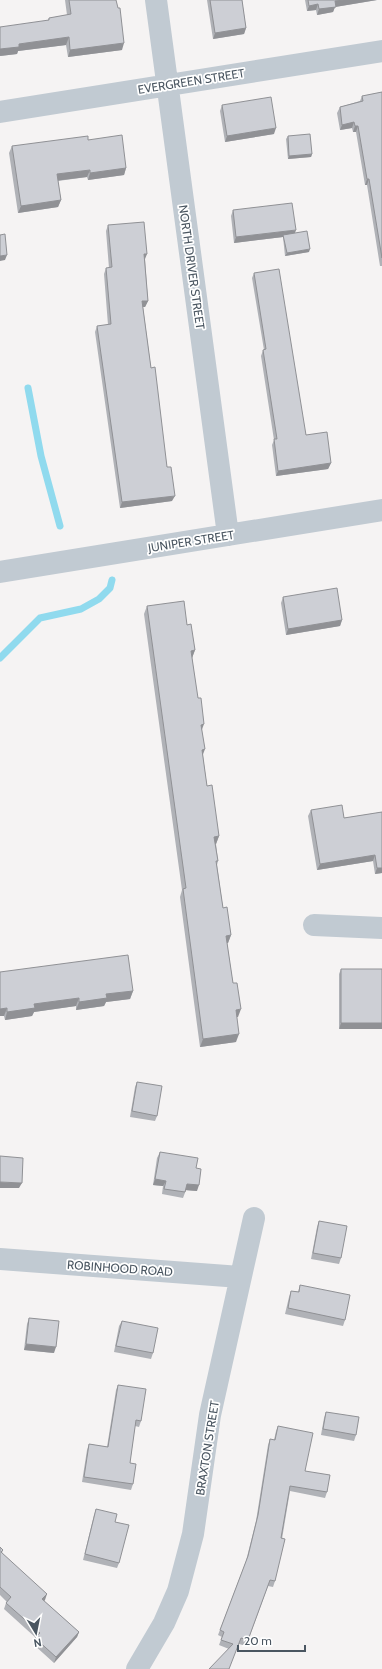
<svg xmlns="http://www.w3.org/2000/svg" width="382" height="1669" font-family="Cabin,sans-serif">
<rect width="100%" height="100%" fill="#f5f3f3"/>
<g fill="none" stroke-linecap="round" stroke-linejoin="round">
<path stroke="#90daee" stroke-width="7" d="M28,388L41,456L60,526
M0,658L40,618L81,609L99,599L110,588L112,580"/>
<path stroke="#c1cad2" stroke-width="22" d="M156,0L228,535
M0,112L382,51
M0,572L382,510
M314,925L382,928
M0,1259L240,1277
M137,1669L164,1623L178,1591L193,1534L210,1415L254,1218"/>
</g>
<path fill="#b0b2b7" d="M65,0H116L122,50L68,57L66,45L18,51L17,54L0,56L48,20L49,18L67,15Z
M207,0H242L246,28L244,34L213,39Z
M305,0H377L335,7L333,12L317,15L316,10L307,11Z
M382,92V266H380L367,185H365L356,132H353L352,128L340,130L337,113L340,107L360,101L362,96Z
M222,105L274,134L225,142L220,111Z
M288,136L312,154L311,157L288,159L286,139Z
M88,140L126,168L124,175L88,180L87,177L58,181L61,200L58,207L18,213L9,153L12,146Z
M233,210L295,233L309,252L285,256L283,237L234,243L231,216Z
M108,225L145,259L148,301L145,307H143L151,368L172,501L120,508L95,332L97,326L108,325L104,274L106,268H109L106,231Z
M254,273L306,435L331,463L328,469L276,476L272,445L274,440L261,356L263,350H264L252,278Z
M283,597L342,620L340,626L286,635L281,603Z
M147,606L187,625L195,650L192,658L202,730L203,756L207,786L219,836L216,844L218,861L217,865L223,908L231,935L228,943H227L238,1017H237L236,1042L200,1047L180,897L182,890L144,614Z
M311,810L344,818L382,812V873L375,874L373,861L317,870L308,816Z
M341,969H382L339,1029V974Z
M0,972L133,991L130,999L106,1002L104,1006L76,1010V1006L34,1012L32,1016L5,1020L4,1016H0Z
M137,1082L157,1116L155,1121L130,1117L135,1087Z
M160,1152L196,1168L197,1191L186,1190L183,1198L162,1194L163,1186L153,1185L157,1158Z
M319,1221L341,1258L339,1264L311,1259L317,1227Z
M300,1285L345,1320L343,1326L285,1314L289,1297L291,1291L298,1292Z
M29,1318L54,1353L24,1350L27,1324Z
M122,1321L153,1353L151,1359L114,1352L119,1326Z
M118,1385L141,1421L139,1427L135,1426L130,1463L133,1484L131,1490L82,1482L87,1450L89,1444L107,1447L116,1390Z
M326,1412L356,1435L354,1441L321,1435L324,1418Z
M278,1426L305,1471L327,1492L325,1498L290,1491L275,1581L273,1587L268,1586L246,1646L239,1644L229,1649L219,1645L222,1637L218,1635L246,1561L256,1521L268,1445L270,1439L274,1440L276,1431Z
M96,1509L115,1522L119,1563L117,1568L83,1560L94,1515Z
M0,1547L3,1550L2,1553L45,1600L44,1601L79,1632L77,1637L54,1663L33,1644L36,1638L4,1609L6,1603L7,1602L0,1595Z"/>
<path fill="#909195" d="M344,0H377L335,7L333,12L317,15L319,9L335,1Z
M318,4L316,10L307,11L309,6Z
M246,28L244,34L213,39L215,33Z
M69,37L66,45L18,51L17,54L0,56V49L19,44Z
M124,43L122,50L68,57L70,50Z
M354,122L352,128L340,130L342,125Z
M355,126H358L356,132H353Z
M276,128L274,134L225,142L227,136Z
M312,154L311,157L288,159L289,156Z
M126,168L124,175L88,180L90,173Z
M90,170L87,177L54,181L57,174Z
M367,179H369L367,185H365Z
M61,200L58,207L18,213L21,206Z
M296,230L294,236L283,235V237L234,243L236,237Z
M310,249L309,252L285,256L287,253Z
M144,254H147L145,259L142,260Z
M7,255L5,260L0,261V256Z
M142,301H148L145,307H140Z
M331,463L328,469L276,476L278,471Z
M175,496L172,501L120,508L122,502Z
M342,620L340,626L286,635L288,629Z
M195,650L192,658L191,651Z
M204,724L201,732V725Z
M205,749L202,757V750Z
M219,836L216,844L212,845L214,837Z
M375,855L373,861L317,870L320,864Z
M377,868H382V873L375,874Z
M231,935L228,943L223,944L226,936Z
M133,991L130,999L106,1002L104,1006L76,1010L79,1002L106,994Z
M79,998L76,1006L34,1012L32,1016L5,1020L7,1012L34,1004Z
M7,1008L4,1016H0V1009Z
M241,1009L238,1017H233L236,1010Z
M341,1023H382V1029H339Z
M239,1034L236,1042L200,1047L203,1039Z
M155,1179L166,1181L163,1186L153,1185Z
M0,1182L22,1183L19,1188H0Z
M187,1184L199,1185L197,1191L184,1190Z
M26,1344L56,1347L54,1353L24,1350Z
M47,1594L45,1600L40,1605L42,1599Z
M79,1632L77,1637L54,1663L56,1657Z"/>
<path fill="#cdcfd5" stroke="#909195" d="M69,0H116L118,8H120L124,43L70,50L69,37L19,44V47L0,49V27L49,20V18L71,14Z
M210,0H242L246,28L215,33Z
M308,0H344L335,1L336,7L319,9L318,4L309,6Z
M382,92V258L369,179H367L358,126H355L354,122L342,125L340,107L363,101L362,96Z
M271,97L276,128L227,136L222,105Z
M310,134L312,154L289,156L288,136Z
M122,135L126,168L90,173V170L57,174L61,200L21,206L12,146L88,136V140Z
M292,203L296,230L236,237L233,210Z
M144,222L147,254H144L148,301H142L151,368L155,367L167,467H171L175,496L122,502L97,326L111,324L106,268L112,267L108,225Z
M307,231L310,249L287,253L283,235Z
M5,234L7,255L0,256V235Z
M279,269L306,435L327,432L331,463L278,471L274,439H277L263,350L266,349L254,273Z
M337,588L342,620L288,629L283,597Z
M184,601L187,625L191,624L195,650L191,651L198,698H201L204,724L201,725L205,749L202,750L207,786L212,785L219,836L214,837L218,861H216L223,908L227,907L231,935L226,936L233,983H237L241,1009L236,1010L239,1034L203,1039L183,889L186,888L147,606Z
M342,805L344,818L382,812V868H377L375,855L320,864L311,810Z
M128,955L133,991L106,994L107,998L79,1002V998L34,1004L35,1008L7,1012V1008L0,1009V972Z
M341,969H382V1023H341Z
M137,1082L162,1086L157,1116L132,1111Z
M160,1152L198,1158L196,1168L201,1169L199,1185L187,1184L185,1192L164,1189L166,1181L155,1179Z
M0,1156L23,1158L22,1183L0,1182Z
M319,1221L347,1226L341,1258L313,1253Z
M300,1285L350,1295L345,1320L288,1308L291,1291L299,1292Z
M29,1318L59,1321L56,1347L26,1344Z
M122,1321L158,1328L153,1353L116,1346Z
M118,1385L146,1389L141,1421L136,1420L130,1463L136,1464L133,1484L84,1477L89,1444L108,1447Z
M326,1412L359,1417L356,1435L323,1429Z
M278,1426L313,1433L305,1471L330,1475L327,1492L290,1486L281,1538L285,1539L275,1581L270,1580L248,1640L241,1638L229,1669H209L233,1644L221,1640L224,1632L220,1630L248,1556L258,1515L270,1439L275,1440Z
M96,1509L117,1514L115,1522L129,1525L119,1563L85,1554Z
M0,1547L3,1550L1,1552L47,1594L42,1599L79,1632L56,1657L35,1638L40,1633L6,1603L11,1597L0,1587Z"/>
<g text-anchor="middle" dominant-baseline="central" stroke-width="3.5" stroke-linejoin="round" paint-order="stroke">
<g font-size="12" fill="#4a5661" stroke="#fff">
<text transform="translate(191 81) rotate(-9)">EVERGREEN STREET</text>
<text transform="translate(192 267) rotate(82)">NORTH DRIVER STREET</text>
<text transform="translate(191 541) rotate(-9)">JUNIPER STREET</text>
<text transform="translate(120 1268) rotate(4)">ROBINHOOD ROAD</text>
<text transform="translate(207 1448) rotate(-81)">BRAXTON STREET</text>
</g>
</g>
<g transform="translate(36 1633) rotate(170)" stroke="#ffffff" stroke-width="3" paint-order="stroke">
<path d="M0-3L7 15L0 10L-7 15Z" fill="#4a5661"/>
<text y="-6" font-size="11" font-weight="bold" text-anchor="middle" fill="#4a5661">N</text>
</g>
<path d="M238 1645v6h67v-6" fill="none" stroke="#4a5661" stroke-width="2"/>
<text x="244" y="1645" font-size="12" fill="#4a5661" stroke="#ffffff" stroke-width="3" paint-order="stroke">20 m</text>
</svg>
